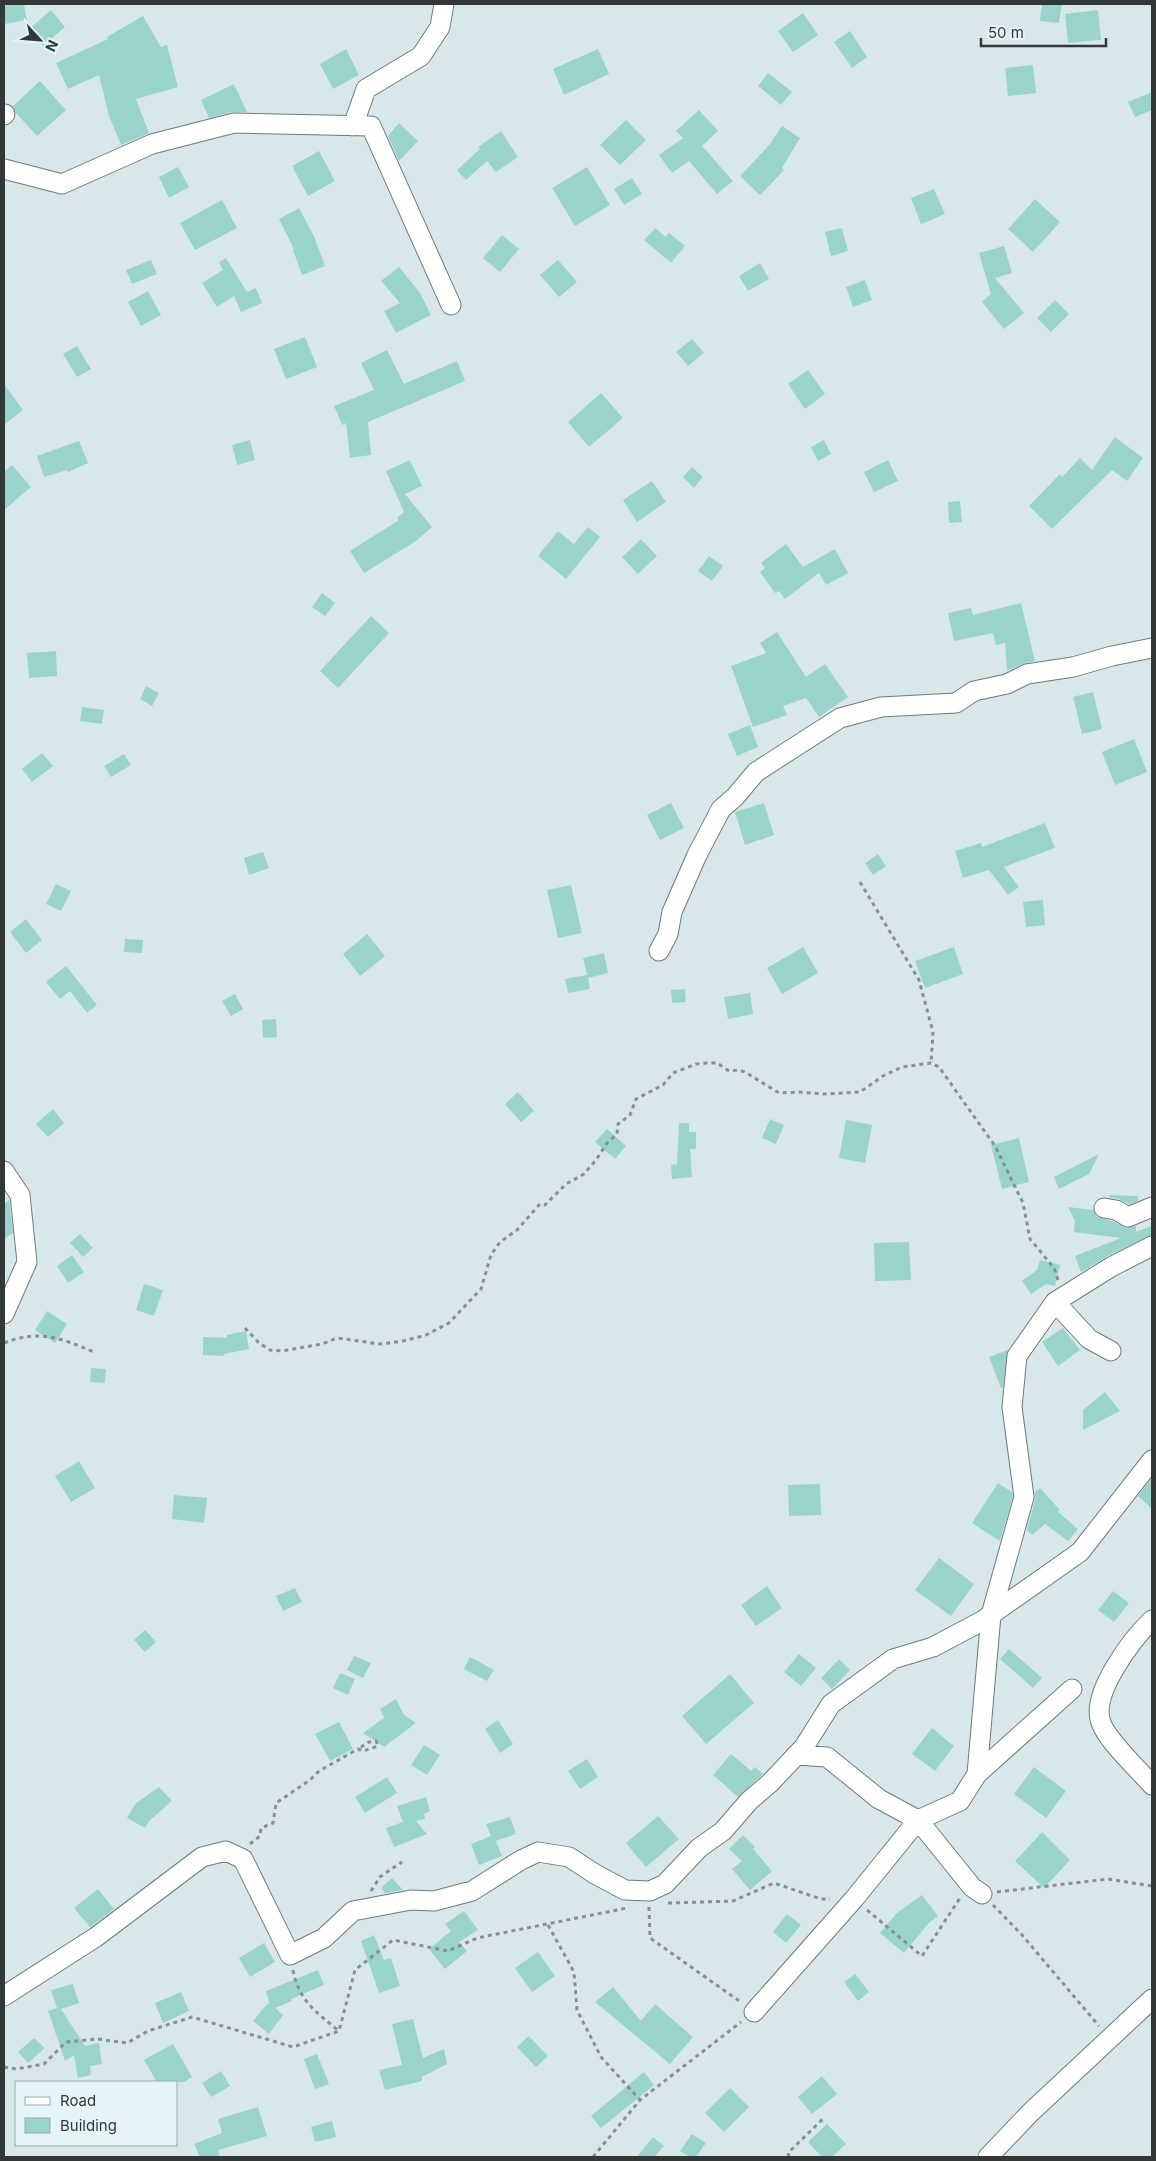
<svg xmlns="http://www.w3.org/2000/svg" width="1156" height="2161" font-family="Inter,sans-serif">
<rect width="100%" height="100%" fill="#d8e8ea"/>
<path fill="#9ad3cc" d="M4,4H24L27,20L4,24Z
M1042,4H1062L1059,23L1040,21Z
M51,10L65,27L43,46L29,29Z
M1098,10L1101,40L1068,43L1065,14Z
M803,13L818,35L793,52L778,31Z
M143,16L161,47L167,45L178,87L136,99L149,133L121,145L109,116L99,75L68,89L56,63L108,39L107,37Z
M850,31L867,57L852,68L834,42Z
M346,49L359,75L333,89L320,64Z
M598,49L609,74L564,95L553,69Z
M1033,65L1036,93L1008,96L1005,68Z
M768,73L792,92L781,105L758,86Z
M40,81L66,110L37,136L16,113L13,106Z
M234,84L247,112H231L209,118L201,100Z
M1152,92V110L1135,117L1128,102Z
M699,110L718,131L702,146L733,181L717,194L689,161L672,173L659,155L683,138L676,131Z
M626,120L646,140L620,165L600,145Z
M399,123L418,141L399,161L388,136Z
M782,126L800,138L782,168L784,170L760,195L740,176L770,144Z
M501,131L518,157L496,172L487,161L466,180L457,170L480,149L478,147Z
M319,151L335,181L308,196L292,166Z
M178,167L189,187L169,198L159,177Z
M587,167L610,205L575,226L552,188Z
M632,178L642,194L624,205L614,189Z
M934,189L945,214L921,224L911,198Z
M1035,199L1060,222L1033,252L1008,229Z
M222,200L237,228L195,250L180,223Z
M299,208L314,236L325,266L302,275L293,250L294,249L279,219Z
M655,228L666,237L669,233L685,246L671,263L644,240Z
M842,228L848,251L831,256L825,232Z
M502,235L519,249L500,272L483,258Z
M1004,246L1012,273L995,278L1024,313L1004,329L982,302L991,294L979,253Z
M226,258L247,292L256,288L262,303L241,312L234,296L217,307L202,283L223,270L219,262Z
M151,260L157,274L132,284L126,270Z
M558,260L577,282L559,297L540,275Z
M760,263L769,279L748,291L739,276Z
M399,267L420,293L431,315L396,333L384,311L400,303L381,281Z
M865,280L872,300L853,307L846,287Z
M148,291L161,315L141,326L128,302Z
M1055,300L1069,314L1051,332L1037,318Z
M305,337L317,367L286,379L274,349Z
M692,339L704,353L688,366L676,352Z
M77,346L91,369L77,377L63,354Z
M387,350L404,384L457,361L465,381L368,422L371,455L350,458L346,423L342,425L334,406L374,390L361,363Z
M808,370L825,394L805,409L788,384Z
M4,384L23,410L4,425Z
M601,393L623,418L589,447L568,422Z
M1115,437L1143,458L1127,481L1112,470L1052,529L1029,506L1060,474L1062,477L1080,458L1092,470Z
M250,440L255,460L237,465L232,445Z
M824,440L831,454L818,461L811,447Z
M79,441L88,463L68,472L67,470L44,477L37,456Z
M410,460L422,486L405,494L432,527L416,541L364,573L350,551L399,520L397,518L404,512L386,471Z
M888,460L898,481L874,492L864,472Z
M12,465L31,487L4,510V472Z
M692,467L703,477L694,488L683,477Z
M652,481L666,502L637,522L623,500Z
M960,501L962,522L949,523L948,502Z
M588,527L600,537L566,579L538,556L558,531L574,544Z
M641,539L657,556L638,574L622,557Z
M786,544L803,567L835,549L848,573L826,585L819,573L785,599L779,591L775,593L760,572L765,568L761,563Z
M709,556L723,566L712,581L698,571Z
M322,593L335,603L325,616L312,607Z
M1021,603L1035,661L1022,664L1007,671L1005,643L996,645L993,633L954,641L948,613L971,608L973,615Z
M371,616L389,633L338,688L320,671Z
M777,632L806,677L825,664L848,697L819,717L806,698L783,706L787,715L753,727L731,666L766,653L760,643Z
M56,651L57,676L29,678L27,653Z
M146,686L159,693L152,706L140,699Z
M1093,692L1102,729L1082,734L1073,697Z
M82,707L104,710L102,724L80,721Z
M750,725L758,747L737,756L728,734Z
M1134,739L1147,772L1115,785L1102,752Z
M42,753L53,766L32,782L22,769Z
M124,754L131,765L111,777L104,766Z
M671,803L684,828L660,840L647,815Z
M764,803L774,835L745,845L735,812Z
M1045,823L1055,848L1004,867L1019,887L1008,895L989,870L963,878L955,851L981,843L982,847Z
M263,852L269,868L249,875L244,858Z
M878,854L886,866L873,875L865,863Z
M56,884L71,891L61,911L46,904Z
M571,885L582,933L558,938L547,890Z
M1043,900L1045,925L1026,927L1023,902Z
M26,919L42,940L26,953L10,932Z
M367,934L385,956L360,976L343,954Z
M125,939L143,940L142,953L124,952Z
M803,947L818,973L782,994L767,968Z
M954,947L963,974L925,988L915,961Z
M604,953L608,973L588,978L590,989L568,993L565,979L587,975L583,958Z
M66,966L97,1005L87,1013L70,991L60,999L46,982Z
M685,989L686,1002L672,1003L671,990Z
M750,993L753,1014L728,1019L724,997Z
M235,994L243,1009L231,1016L222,1001Z
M276,1019L277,1037L263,1038L262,1020Z
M518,1092L534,1111L521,1122L505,1104Z
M53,1109L64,1123L48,1137L36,1124Z
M770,1119L784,1125L776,1144L762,1138Z
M846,1120L872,1125L865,1163L839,1158Z
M679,1123H689V1132H696V1149H690L692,1177L672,1179L671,1165L677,1164Z
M607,1129L626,1146L615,1159L595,1142Z
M1019,1138L1029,1182L1002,1189L991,1145Z
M1099,1154L1089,1174L1059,1189L1054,1177Z
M1109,1195L1138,1196V1201L1129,1204L1118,1199L1109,1197Z
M9,1200L13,1233L4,1239V1204Z
M1068,1207L1093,1210L1097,1217L1112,1221L1127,1228L1136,1226V1232L1152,1226V1235L1106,1257L1081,1272L1075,1256L1121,1238L1074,1232L1075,1221Z
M80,1234L93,1248L83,1257L70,1243Z
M909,1242L911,1280L875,1281L874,1243Z
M72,1255L84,1272L68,1283L57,1266Z
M1040,1260L1060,1265L1055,1286L1046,1284L1031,1294L1022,1281L1037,1270Z
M144,1284L163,1290L154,1316L136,1310Z
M47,1311L67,1324L55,1343L35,1330Z
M1063,1328L1080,1350L1058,1366L1042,1342Z
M246,1331L249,1349L224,1354L223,1356L203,1355V1337L227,1338L226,1335Z
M1008,1350L1003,1388H1001L989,1357Z
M91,1368L106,1369L105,1383L90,1382Z
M1105,1392L1120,1411L1083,1430V1410Z
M79,1461L95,1488L71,1502L55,1476Z
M1152,1478V1509L1138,1496Z
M998,1483L1012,1492L1013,1496L1000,1541L972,1523Z
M820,1484L821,1515L789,1516L788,1485Z
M1040,1488L1060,1510L1058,1512L1078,1529L1068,1541L1045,1524L1032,1535L1027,1530L1035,1500V1492Z
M174,1495L207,1498L204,1523L172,1519Z
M939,1558L974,1584L951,1616L915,1590Z
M767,1586L782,1608L756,1626L741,1605Z
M295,1588L302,1602L283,1611L276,1596Z
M1113,1591L1129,1603L1114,1622L1098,1610Z
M145,1630L156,1642L145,1652L134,1640Z
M1009,1649L1042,1678L1033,1688L1000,1659Z
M799,1654L816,1668L801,1686L784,1672Z
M354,1656L371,1663L363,1678L347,1670Z
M470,1657L494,1670L487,1681L464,1669Z
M839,1659L850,1670L832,1689L821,1678Z
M340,1673L355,1679L348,1695L333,1688Z
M730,1674L754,1703L706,1744L682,1716Z
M396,1699L404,1715L416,1723L384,1747L363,1733L384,1718L380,1709Z
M498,1720L513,1744L500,1753L485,1729Z
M339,1722L353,1749L330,1761L315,1734Z
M932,1728L954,1746L935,1771L912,1754Z
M424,1745L440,1755L427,1775L411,1765Z
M731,1754L751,1771L755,1767L763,1774L738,1797L713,1775Z
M587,1759L598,1777L580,1789L568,1771Z
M1034,1767L1066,1791L1046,1818L1014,1794Z
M387,1777L397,1793L365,1813L355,1797Z
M159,1787L172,1801L149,1821L145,1828L127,1818L135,1804Z
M426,1797L430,1811L424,1814L425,1819L416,1821L427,1834L394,1847L386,1828L403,1822L397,1806Z
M658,1816L679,1839L646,1867L626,1843Z
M510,1817L516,1834L496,1841L502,1856L479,1865L471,1844L491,1836L486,1824Z
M1042,1832L1070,1860L1044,1888L1015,1861Z
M743,1835L755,1847L753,1849L772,1871L750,1890L732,1869L742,1861L729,1849Z
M392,1878L403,1890L385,1893L381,1888Z
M98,1889L114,1909L90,1927L74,1908Z
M922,1895L938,1916L929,1923L904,1953L880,1933L897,1913Z
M464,1911L478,1930L459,1942L467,1951L445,1969L429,1949L451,1931L445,1924Z
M787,1914L801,1925L786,1943L773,1932Z
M374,1935L384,1960L391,1958L400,1986L379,1993L361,1941Z
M264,1943L275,1962L250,1977L239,1958Z
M538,1952L555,1976L532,1992L515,1968Z
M318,1970L324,1985L291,1999L292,2001L275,2008L283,2015L269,2034L253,2021L268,2003L270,2005L266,1991Z
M855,1974L869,1992L858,2001L844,1982Z
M73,1984L79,2003L61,2009L85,2046L99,2043L102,2064L90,2066L91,2075L78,2078L74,2055L65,2061L48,2011L57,2008L51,1990Z
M613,1987L641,2021L655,2004L693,2037L670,2064L595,2002Z
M181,1992L189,2011L163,2023L155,2003Z
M413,2019L423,2058L444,2049L447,2064L422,2077V2081L385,2090L379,2070L402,2065L392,2024Z
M529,2036L548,2056L536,2067L517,2047Z
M34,2038L45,2048L28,2063L18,2052Z
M173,2044L192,2077L184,2082H157L144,2060Z
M317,2054L329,2084L315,2089L304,2059Z
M221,2071L230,2086L211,2097L202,2083Z
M644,2072L654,2085L601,2128L591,2116Z
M822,2076L837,2094L812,2114L798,2097Z
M730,2088L749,2107L724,2132L705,2113Z
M258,2107L267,2136L218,2150L220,2157H200L194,2144L222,2133L218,2119Z
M332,2121L336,2137L315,2142L311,2127Z
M827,2124L846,2144L832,2157H822L808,2142Z
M692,2134L706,2143L696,2157H690L680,2151Z
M653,2137L664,2146L654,2157H637Z"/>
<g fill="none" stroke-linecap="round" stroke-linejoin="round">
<defs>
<path id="street" d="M4,115L5,114
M353,126L366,89L421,56L440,27L444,4
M4,169L62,184L152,144L234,123L371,126L451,305
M659,951L668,934L672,912L697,855L721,809L735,797L756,772L840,718L881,707L956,703L974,691L1007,684L1027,674L1073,667L1112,656L1152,648
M4,1171L20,1195L27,1262L4,1314
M1104,1208L1116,1210L1128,1217L1152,1207
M1055,1302L1089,1339L1111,1351
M1152,1620C1132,1639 1093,1691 1100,1719C1103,1737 1139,1770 1152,1785
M796,1755L827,1757L879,1799L918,1820L960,1801L977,1774L991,1615L1024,1497L1012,1407L1017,1356L1055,1302L1111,1267L1152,1246
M977,1774L1072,1689
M4,1996L96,1937L202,1857L226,1851L243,1859L290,1955L324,1938L353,1911L411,1900L434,1901L472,1891L521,1860L538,1852L569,1857L595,1874L625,1890L650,1891L665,1884L699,1848L723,1831L749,1801L770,1783L804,1747L831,1704L893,1659L933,1647L982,1621L1080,1552L1152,1460
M754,2012L854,1899L918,1820L972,1887L982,1894
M988,2157L1031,2112L1152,1999"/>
</defs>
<use href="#street" stroke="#6d7a7c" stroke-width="21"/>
<path stroke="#859091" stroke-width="3" stroke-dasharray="4 4" stroke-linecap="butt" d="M860,882L919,980L933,1032L931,1063
M245,1328L259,1343L270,1350L282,1351L322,1344L337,1338L380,1344L403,1341L426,1335L449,1323L481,1289L491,1255L500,1242L517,1230L540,1204L545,1205L566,1184L584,1174L596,1160L607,1143L617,1134L618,1124L630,1115L636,1099L663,1085L673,1073L696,1064L707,1063H717L729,1071L738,1070L745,1072L779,1093L798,1092L824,1094L860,1092L883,1076L902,1067L931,1063L939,1067L995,1146L1023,1203L1030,1239L1054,1268L1058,1280
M4,1343C39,1329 61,1338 94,1352
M250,1844L260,1836L261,1828L273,1823L276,1803L310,1780L319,1771L358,1749L363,1751L378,1746L376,1741L369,1742L358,1749
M371,1891L380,1877L402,1862
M997,1892L1108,1879L1152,1886
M668,1903L733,1901L774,1883L821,1899H830
M993,1905L1022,1935L1099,2026
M649,1907L650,1938L742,2003
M867,1910L922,1956L960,1898
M548,1925L574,1972L577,2010L601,2057L640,2100
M293,1970C298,2000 317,2013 339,2031
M4,2067L16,2069L44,2064L66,2042L98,2039L127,2043L148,2031L192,2017L293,2047L339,2031L355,1970L393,1940L448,1951L477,1938L627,1908
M593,2157L640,2100L741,2022
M789,2157L788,2153L825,2117"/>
<use href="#street" stroke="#fff" stroke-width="19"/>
</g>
<rect width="1156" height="2161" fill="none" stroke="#323738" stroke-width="10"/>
<rect x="15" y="2081" width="162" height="65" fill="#e5f5f7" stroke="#9da9ab"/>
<rect x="25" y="2097" width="25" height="8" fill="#ffffff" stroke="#9da9ab"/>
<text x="60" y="2106" font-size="15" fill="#323738">Road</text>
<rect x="25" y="2118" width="25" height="15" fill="#9ad3cc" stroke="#9da9ab"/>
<text x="60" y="2131" font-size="15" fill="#323738">Building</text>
<g transform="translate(40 40) rotate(116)" stroke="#e5f5f7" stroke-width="4" paint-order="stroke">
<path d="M0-4L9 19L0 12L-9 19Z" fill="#323738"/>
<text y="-8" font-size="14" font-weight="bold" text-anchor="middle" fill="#323738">N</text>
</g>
<path d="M981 38v8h125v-8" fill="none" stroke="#323738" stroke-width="2.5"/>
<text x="988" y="38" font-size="15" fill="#323738" stroke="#e5f5f7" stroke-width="4" paint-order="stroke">50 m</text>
</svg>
